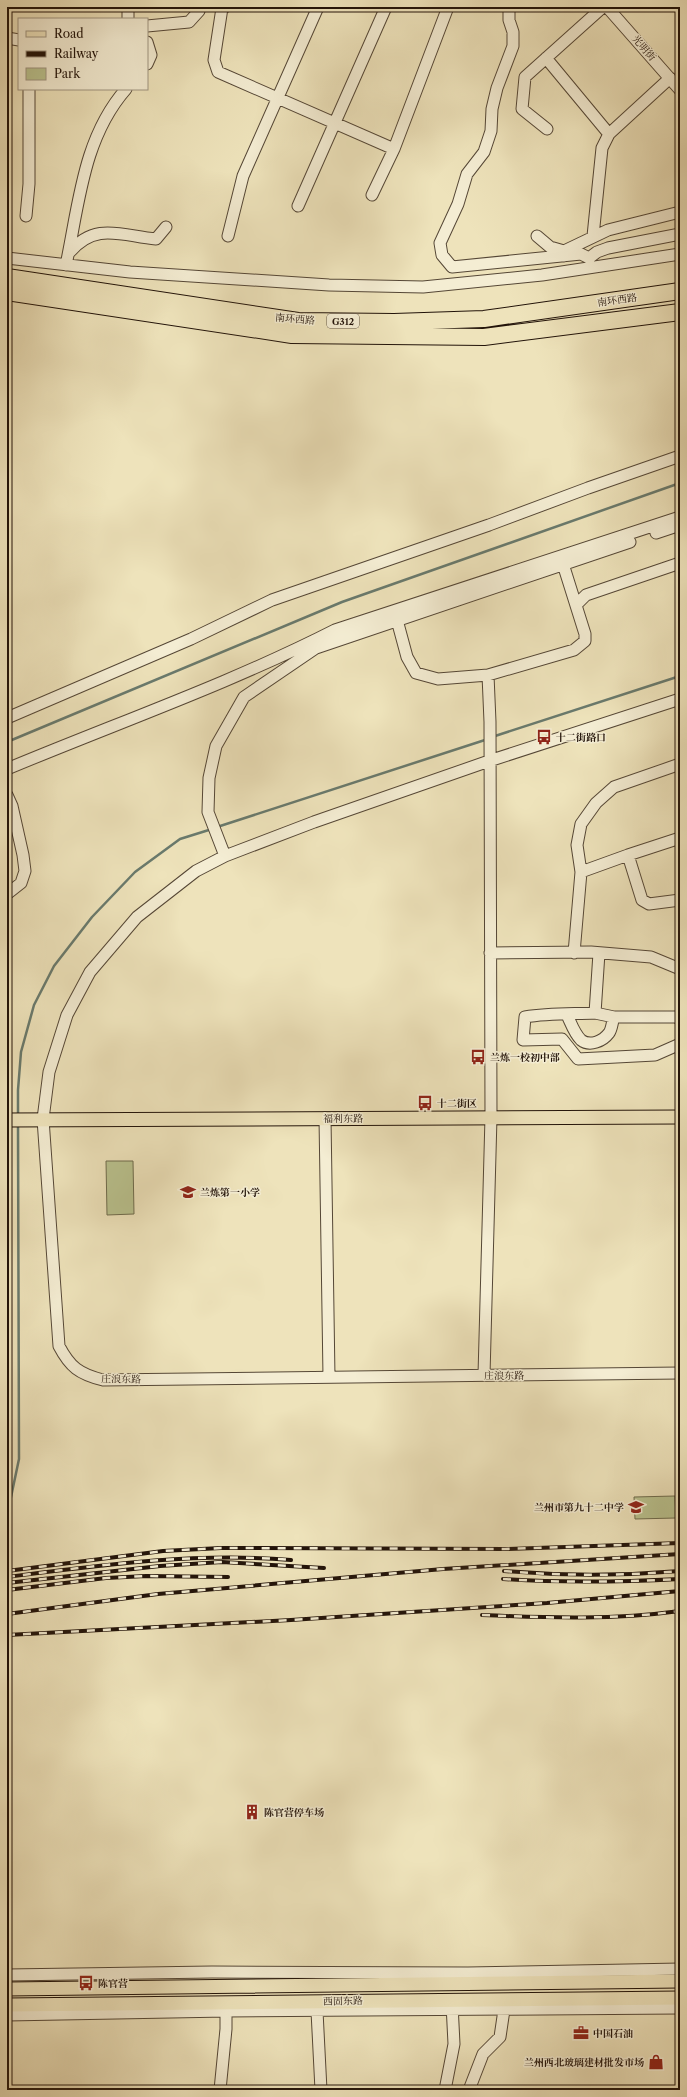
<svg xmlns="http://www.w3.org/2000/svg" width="687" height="2097" font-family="'Libre Caslon Text','Noto Serif SC',serif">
<rect width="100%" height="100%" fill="#eee3bb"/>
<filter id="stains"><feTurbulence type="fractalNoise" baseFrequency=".005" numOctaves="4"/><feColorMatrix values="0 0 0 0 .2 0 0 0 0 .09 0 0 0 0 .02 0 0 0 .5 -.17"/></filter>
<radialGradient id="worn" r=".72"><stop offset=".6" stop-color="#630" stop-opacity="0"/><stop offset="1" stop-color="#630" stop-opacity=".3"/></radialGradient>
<path fill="#bac38f" stroke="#6e6b4c" d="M106,1161H133L134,1214L107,1215Z
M675,1496L676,1518L635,1519L634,1497Z"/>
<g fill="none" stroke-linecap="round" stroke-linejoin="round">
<path stroke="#697a6d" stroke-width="2.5" d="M492,737L680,676
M7,742L342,602L680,483
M217,827L488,739
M18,1117V1090L21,1052L34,1005L54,966L92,917L135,872L180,839L212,829
M7,1516L19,1459L18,1124"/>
<defs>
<path id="minor" d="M128,7V19
M225,7L222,8L214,60L218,72L394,149
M509,7V20L513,32V46L497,88L492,109L491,131L484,152L467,174L458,204L440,243L442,255L452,267L581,254L589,258
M607,7L680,90
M147,26L189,22L199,11L200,7
M7,38L19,40
M147,42L151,55L147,64
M546,58L609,134
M547,129L522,109L525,77L603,7
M372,195L394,149L448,7
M298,206L386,7
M26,216L29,184V89
M228,236L243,176L318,7
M537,236L550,247L564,251
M593,236L602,148L609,134L670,78
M69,253C95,221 122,236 156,239L166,227
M564,256V251L608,230L680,212
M7,258L130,272L329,285L423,287L542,275L680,254
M589,258L597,252L608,248L680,234
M66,265C79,204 83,138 126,89
M656,533L680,525
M577,604L586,595L680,563
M397,620L407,657L416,673L438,679L488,675L574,650L585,641V634L563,564
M680,699L489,761L314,822L225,856L196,871L137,917L90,972L67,1015L49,1072L43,1119L59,1346C70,1367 79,1374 103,1380L680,1373
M7,718L191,639L272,600L489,525L588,488L680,456
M7,769C117,723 229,684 335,630L680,517
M7,795L12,806L23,855L25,871L21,883L7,894
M680,838L628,855L642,900L649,904L680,900
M225,856L208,812L209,778L216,746L244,697L316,648L630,542
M581,872L577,845L581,824L596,803L614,787L680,764
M490,953L591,952L651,957L680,969
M574,953L581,872L628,855
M599,953L595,1013L614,1017H677L680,1020
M595,1013C571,1014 548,1013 525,1017L523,1040L562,1039L578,1059L655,1055L680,1044
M567,1015C571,1023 574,1033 581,1040C590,1047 603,1041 609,1033C612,1029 612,1022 614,1017
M325,1118L329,1377
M484,1375L491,1117L490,722L488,675
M7,1975L212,1972L468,1973L680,1969
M317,2011L321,2090
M7,2015L226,2011L680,2008
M220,2090L226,2029V2004
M445,2090L454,2044L452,2004
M469,2090L483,2054L500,2037L505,2003"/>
<path id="major" d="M7,1120L680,1117
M7,1989L680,1981
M7,2005L680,1998"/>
<path id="highway" d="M7,277L298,321L394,322L484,319L680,291
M7,292L292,335L484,337L680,312"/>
</defs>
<use href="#minor" stroke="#554736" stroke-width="13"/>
<use href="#major" stroke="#221309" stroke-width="15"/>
<use href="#highway" stroke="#221309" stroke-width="18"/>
<use href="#minor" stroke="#f4edd3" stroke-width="11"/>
<use href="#major" stroke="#eee3bb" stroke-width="13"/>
<use href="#highway" stroke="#eee3bb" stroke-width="16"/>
<defs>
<path id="rail" d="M7,1571L163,1551L221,1548L505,1549L680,1543
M504,1571C563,1576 621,1576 680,1571
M7,1577C101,1565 195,1552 291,1560
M503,1579C562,1583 621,1582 680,1579
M7,1583L160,1566L222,1562L324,1568
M7,1590L106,1578L146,1576L228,1577
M7,1614L158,1594L443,1569L680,1554
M482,1615C549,1618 614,1620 680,1611
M7,1635L291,1620L547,1603L680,1591"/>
</defs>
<use href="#rail" stroke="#221309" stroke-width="4"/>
<use href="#rail" stroke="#f4edd3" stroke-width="2.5" stroke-dasharray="8" stroke-linecap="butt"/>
</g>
<defs>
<symbol id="bus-bare" viewBox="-9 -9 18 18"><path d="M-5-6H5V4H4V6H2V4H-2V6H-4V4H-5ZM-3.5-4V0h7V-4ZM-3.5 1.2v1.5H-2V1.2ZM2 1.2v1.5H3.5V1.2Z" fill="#8f2418" stroke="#f4edd3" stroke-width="2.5" paint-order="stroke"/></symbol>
<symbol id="school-bare" viewBox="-9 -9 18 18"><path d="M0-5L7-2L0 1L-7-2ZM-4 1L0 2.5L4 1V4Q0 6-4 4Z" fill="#8f2418" stroke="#f4edd3" stroke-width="2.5" paint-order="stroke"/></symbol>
<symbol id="building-bare" viewBox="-9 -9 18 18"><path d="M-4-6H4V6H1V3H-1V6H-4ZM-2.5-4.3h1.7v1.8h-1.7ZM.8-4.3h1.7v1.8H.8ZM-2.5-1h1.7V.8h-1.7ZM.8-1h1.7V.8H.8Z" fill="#8f2418" stroke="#f4edd3" stroke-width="2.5" paint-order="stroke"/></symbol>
<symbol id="office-bare" viewBox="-9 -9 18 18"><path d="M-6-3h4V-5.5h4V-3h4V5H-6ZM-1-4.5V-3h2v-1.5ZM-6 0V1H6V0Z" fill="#8f2418" stroke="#f4edd3" stroke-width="2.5" paint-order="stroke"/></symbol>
<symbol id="shop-bare" viewBox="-9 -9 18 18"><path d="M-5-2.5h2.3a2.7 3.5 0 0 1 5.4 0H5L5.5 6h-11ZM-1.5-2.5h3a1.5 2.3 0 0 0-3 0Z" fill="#8f2418" stroke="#f4edd3" stroke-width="2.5" paint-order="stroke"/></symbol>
</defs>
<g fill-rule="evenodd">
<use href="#bus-bare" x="533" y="726" width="22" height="22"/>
<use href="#bus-bare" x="467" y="1046" width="22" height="22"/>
<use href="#bus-bare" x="414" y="1092" width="22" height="22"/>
<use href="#school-bare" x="177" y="1181" width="22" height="22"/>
<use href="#school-bare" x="625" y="1496" width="22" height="22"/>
<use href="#building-bare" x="241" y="1801" width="22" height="22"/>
<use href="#bus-bare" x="75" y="1972" width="22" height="22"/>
<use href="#office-bare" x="570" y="2022" width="22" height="22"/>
<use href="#shop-bare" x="645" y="2051" width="22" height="22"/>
</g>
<g text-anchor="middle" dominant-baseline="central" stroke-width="3" stroke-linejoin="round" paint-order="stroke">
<rect fill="#f4edd3" stroke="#615446" stroke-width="1" x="327" y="314" width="32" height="14" rx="3"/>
<g font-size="9" font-weight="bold" fill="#221309">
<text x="343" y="321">G312</text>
</g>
<g font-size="10" fill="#221309" stroke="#f4edd3">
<text transform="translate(644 48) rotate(49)">光明街</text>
<text transform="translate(617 300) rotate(-8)">南环西路</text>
<text transform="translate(295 319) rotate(5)">南环西路</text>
<text x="343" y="1118">福利东路</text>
<text x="504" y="1375">庄浪东路</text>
<text transform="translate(121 1379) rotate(1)">庄浪东路</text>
<text transform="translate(343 2001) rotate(-1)">西固东路</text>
</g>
<g font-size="10" font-weight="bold" fill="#221309" stroke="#f4edd3" text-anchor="start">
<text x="556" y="737">十二街路口</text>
<text x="490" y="1057">兰炼一校初中部</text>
<text x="437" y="1103">十二街区</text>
<text x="200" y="1192">兰炼第一小学</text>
<text x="624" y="1507" text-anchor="end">兰州市第九十二中学</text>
<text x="264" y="1812">陈官营停车场</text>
<text x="98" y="1983">陈官营</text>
<text x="593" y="2033">中国石油</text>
<text x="644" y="2062" text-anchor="end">兰州西北玻璃建材批发市场</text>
</g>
</g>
<rect width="687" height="2097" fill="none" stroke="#eee3bb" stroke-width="24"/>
<rect x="8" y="8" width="671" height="2081" fill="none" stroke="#221309" stroke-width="2"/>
<rect x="12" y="12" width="663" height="2073" fill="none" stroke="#221309"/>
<rect x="18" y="18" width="130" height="72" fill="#f4edd3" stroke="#a09682"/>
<rect x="26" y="31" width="20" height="6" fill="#eee3bb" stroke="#a09682"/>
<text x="54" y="38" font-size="12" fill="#221309">Road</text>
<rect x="26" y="51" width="20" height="6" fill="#221309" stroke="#a09682"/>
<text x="54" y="58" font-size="12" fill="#221309">Railway</text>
<rect x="26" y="68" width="20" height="12" fill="#bac38f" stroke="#a09682"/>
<text x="54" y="78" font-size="12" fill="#221309">Park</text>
<rect width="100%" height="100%" filter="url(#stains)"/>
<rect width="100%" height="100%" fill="url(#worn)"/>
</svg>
